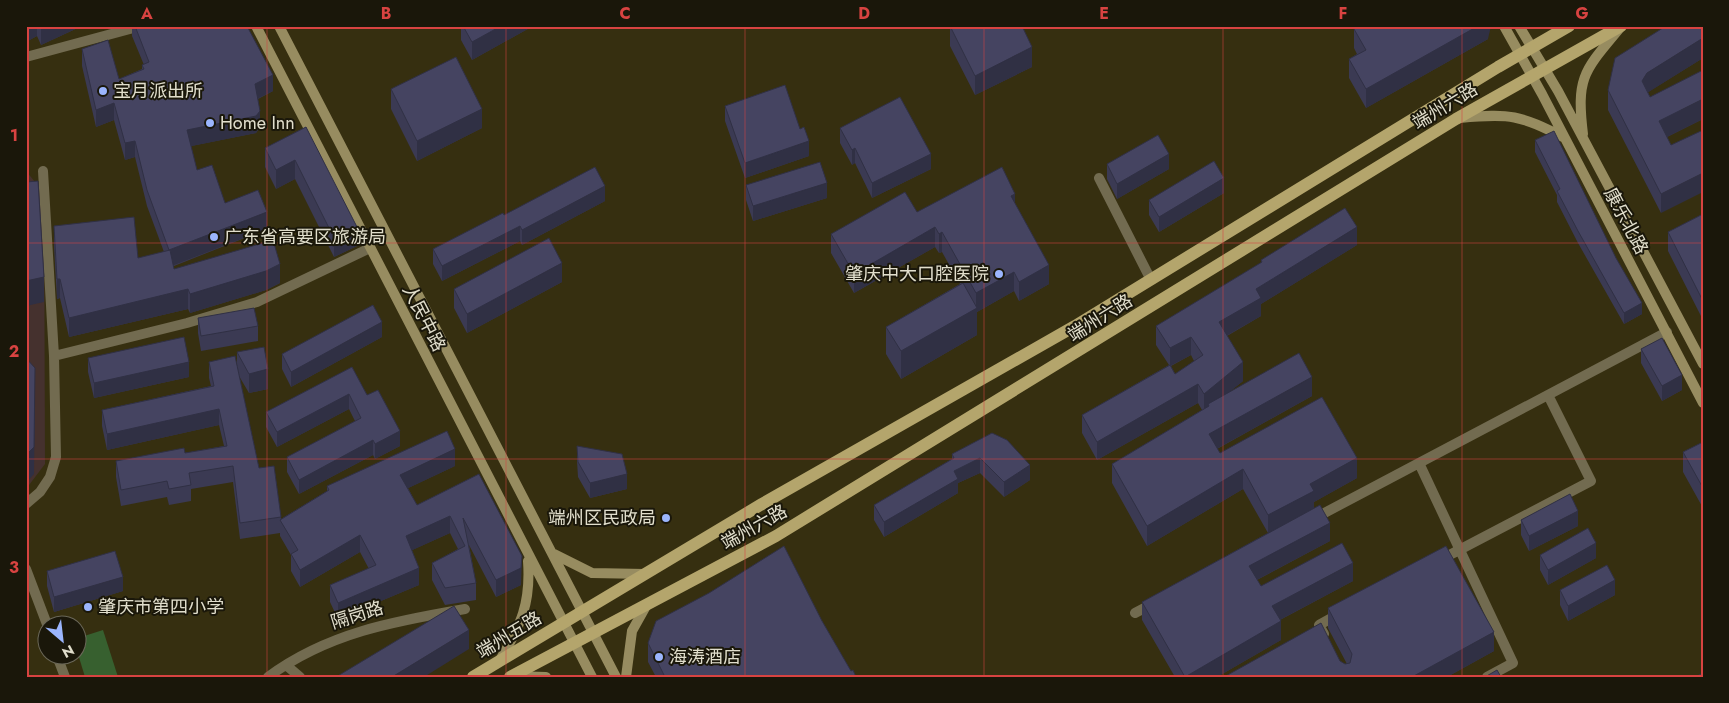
<svg xmlns="http://www.w3.org/2000/svg" width="1729" height="703" font-family="Jost,'Noto Sans SC',sans-serif">
<rect width="100%" height="100%" fill="#362f10"/>
<path fill="#45312e" d="M26,171L44,193L45,464L26,489Z"/>
<path fill="#37602f" d="M103,630L118,677H85L78,654V638Z"/>
<g fill="none" stroke-linecap="round" stroke-linejoin="round">
<path stroke="#726b50" stroke-width="10" d="M26,57L141,26
M1099,178L1151,280
M54,356L187,323L257,302L370,248
M1419,463L1513,663L1487,677
M26,504L40,492L50,477L56,457L54,356L43,171
M1313,519L1667,332
M1440,560L1591,481L1548,395
M26,569L48,627
M1135,613L1154,603
M1324,634L1319,625L1339,614
M57,656L65,677
M286,665L300,677
M268,677C327,633 395,621 465,609"/>
<path stroke="#978c60" stroke-width="10" d="M256,26L592,677
M279,26L616,677
M1504,26L1542,94L1703,403
M1519,26L1558,91L1703,364
M1460,118C1511,113 1519,115 1565,138
M1583,134C1576,77 1584,71 1619,29
M554,554L592,573L645,574
M500,660C521,625 531,603 528,561
M512,676L546,677
M626,677L632,631L646,606"/>
<path stroke="#b4a56c" stroke-width="12" d="M473,677L762,504L1075,326L1498,67L1569,26
M510,677L776,536L1456,119L1621,26"/>
</g>
<path fill="#3b3a53" fill-rule="evenodd" d="M26,26H82L41,45L37,36L26,42Z
M132,26H247L273,91L258,99L260,127L256,133L191,146L197,170L225,203L267,229L174,266V269L280,283L266,290L190,313L188,309L69,337L60,298L57,299L54,246V226L138,258L164,252L147,206L135,157L125,160L114,120L96,127L82,66V49L119,79L142,69V65H144L132,36Z
M461,26H533L472,60L461,40Z
M950,26L1032,67L975,95L950,46Z
M1354,29L1488,39L1366,108L1349,78V59L1357,54L1354,48Z
M1703,58L1648,92L1650,97L1703,119L1667,137L1661,213L1608,110V90Z
M391,89L482,128L417,161L391,109Z
M725,106L809,156L745,178L725,121Z
M306,127L357,246L334,257L295,179L276,189L265,167V148Z
M840,128L931,169L872,198L855,163L852,165L840,143Z
M1535,140L1642,314L1624,324L1578,243L1557,202V195L1535,152Z
M1107,164L1169,169L1117,199L1107,179Z
M746,185L827,198L753,221L746,200Z
M1224,193L1159,232L1149,215V200Z
M605,201L522,245L520,241L442,281L433,264V249L504,215Z
M1015,204L1049,284L1019,301L1014,291L977,312V335L901,379L886,354V327L960,284L942,252L939,253L935,247L854,293L831,253V234L917,212Z
M1703,214V320L1668,251V232Z
M1357,245L1261,304V316L1227,336L1243,381L1229,392L1312,396L1217,449L1220,453L1357,478L1314,502V508L1330,541L1257,580L1261,586L1353,581L1280,620L1281,640L1217,677H1175L1142,620V602L1268,533L1243,489L1147,546L1112,483V464L1202,410L1198,403L1097,460L1082,433V415L1169,365L1156,345V326L1261,263V260ZM1191,355L1194,361L1175,374L1171,366Z
M562,282L467,333L454,308V289Z
M198,318L258,326V341L201,351L198,333Z
M382,337L291,387L282,369V354Z
M1641,349L1682,390L1662,401L1641,363Z
M237,352L268,389L249,393L239,376L259,468L274,466L281,519L327,491V486L455,466L408,488L417,505L479,474L521,585L496,597L469,545L476,583V600L445,605L432,580V563L458,549L450,533L412,550L419,585L338,619L330,602V585L369,569L360,552L300,587L291,571V555L280,536V533L240,539L233,482L191,489V501L169,505L167,497L121,506L116,477V461L185,453L224,446L219,425L107,450L102,426V410L211,386L209,378V362L237,366Z
M88,358L189,377L94,398L88,372Z
M352,367L367,395L400,446L375,459L373,455L299,494L287,472V457L355,421L349,409L277,447L266,427V412Z
M992,433L1030,480L1004,497L980,473L958,483V493L884,537L874,520V505L952,459V454Z
M1703,442V508L1683,472V452Z
M577,446L627,489L590,498L578,477L577,461Z
M1521,520L1578,526L1529,551L1521,535Z
M1540,555L1596,558L1548,585L1540,570Z
M47,571L123,591L54,612L47,586Z
M1560,590L1615,595L1568,621L1560,605Z
M1328,608L1494,651L1447,677H1224L1340,661L1345,664H1347L1328,628Z
M822,621L851,671L856,677H656L648,662V643Z"/>
<path fill="#303044" d="M26,26H37V36L26,42Z
M46,26H82L41,45V28Z
M501,26H533L472,60V42Z
M1478,26H1491L1488,39L1366,108V89Z
M1703,38V58L1647,93L1642,81L1647,73Z
M1032,47V67L975,95V76Z
M273,75V91L255,100V84Z
M1703,99V119L1659,141V121Z
M114,103V120L96,127V110Z
M482,109V128L417,161V141Z
M260,111V127L256,133L187,147V130Z
M26,139H27V158L26,159Z
M135,141V157L125,160V143Z
M809,141V156L745,178V163Z
M855,148V163L852,165V150Z
M931,154V169L872,198V183Z
M1169,154V169L1117,199V184Z
M295,160V179L276,189V170Z
M1703,173V192L1661,213V194Z
M1224,178V193L1159,232V217Z
M827,183V198L753,221V206Z
M605,186V201L522,245V230Z
M1015,194V213L1011,196Z
M267,212V229L169,267V250Z
M520,226V241L442,281V266Z
M357,227V246L334,257V238Z
M935,227V247L854,293V274Z
M1357,227V245L1261,304V316L1219,340V322L1256,289Z
M942,232V252L939,253V234Z
M562,263V282L467,333V314Z
M280,264V283L266,290L190,313V294Z
M1049,265V284L1019,301V282Z
M1014,272V291L977,312V335L901,379V351L976,308V293Z
M44,277V302L26,306V281Z
M57,279H60V298L57,299Z
M188,289V309L69,337V318Z
M1642,303V314L1624,324V313Z
M382,322V337L291,387V372Z
M1191,337V355L1170,366V348Z
M189,362V377L94,398V383Z
M1243,362V381L1209,409L1208,404V410L1204,413V394Z
M268,369V389L249,393V374Z
M1682,375V390L1662,401V386Z
M1312,377V396L1209,453V434Z
M1198,384V403L1097,460V442Z
M349,394V409L277,447V432Z
M35,396L34,474L26,483V455Z
M219,409V425L107,450V434Z
M400,431V446L375,459V444Z
M373,440V455L299,494V480Z
M455,449V466L400,492V475Z
M980,458V473L958,483V493L884,537V522L954,471Z
M1357,458V478L1314,502V511L1268,535V515L1310,484Z
M1030,465V480L1004,497V482Z
M1243,469V489L1147,546V526Z
M627,474V489L590,498V483Z
M1578,511V526L1529,551V536Z
M450,516V533L406,553V536Z
M1330,523V541L1249,584V566Z
M360,535V552L300,587V570Z
M1596,543V558L1548,585V570Z
M522,556L521,585L496,597V580Z
M1353,563V581L1272,624V606Z
M419,568V585L338,619V603Z
M123,577V591L54,612V597Z
M1615,580V595L1568,621V606Z
M26,594H27L26,613Z
M1281,621V640L1217,677H1185Z
M469,630V649L424,677H392Z
M1494,632V651L1447,677H1412Z"/>
<path fill="#454461" stroke="#303044" d="M135,26H247L273,75L255,84L260,111L256,116L187,130L197,170L212,165L225,203L258,190L267,212L169,250L147,190L135,141L125,143L114,103L96,110L82,49L108,40L119,79L144,69L142,65L149,62Z
M463,26H501L472,42Z
M950,26H1022L1032,47L975,76Z
M1359,26H1478L1366,89L1349,59L1366,50L1354,29Z
M1666,26H1703V38L1647,73L1642,81L1650,97L1703,70V99L1659,121L1671,145L1703,130V173L1661,194L1608,90L1615,58Z
M456,57L482,109L417,141L391,89Z
M785,85L800,129L804,127L809,141L745,163L725,106Z
M900,97L931,154L872,183L855,148L852,150L840,128Z
M306,127L357,227L334,238L295,160L276,170L265,148Z
M1554,131L1616,258L1642,303L1624,313L1578,231L1557,191L1560,189L1535,140Z
M1158,135L1169,154L1117,184L1107,164Z
M1214,161L1224,178L1159,217L1149,200Z
M820,162L827,183L753,206L746,185Z
M595,167L605,186L522,230L520,226L442,266L433,249L503,213L504,215Z
M1002,167L1015,194L1011,196L1049,265L1019,282L1014,272L976,293L942,232L939,234L935,227L854,274L831,234L905,192L917,212Z
M38,181L44,277L26,281V182Z
M1345,208L1357,227L1256,289L1261,298L1219,322L1243,362L1204,394L1198,384L1097,442L1082,415L1170,365L1175,374L1203,355L1191,337L1170,348L1156,326L1262,262L1261,260Z
M1703,214V301L1668,232Z
M134,217L138,258L170,250L174,269L273,240L280,264L266,271L190,294L188,289L69,318L60,279H57L54,226Z
M549,238L562,263L467,314L454,289Z
M963,283L977,308L901,351L886,327Z
M373,305L382,322L291,372L282,354Z
M254,308L258,326L201,336L198,318Z
M184,337L189,362L94,383L88,358Z
M1662,338L1682,375L1662,386L1641,349Z
M264,347L268,369L249,374L237,352Z
M1299,353L1312,377L1209,434L1220,453L1322,397L1357,458L1310,484L1314,491L1268,515L1243,469L1147,526L1112,464L1209,406L1208,404Z
M235,356L259,468L274,466L281,517L240,523L233,466L189,473L191,485L169,489L167,481L121,490L116,461L184,448L185,453L227,446L219,409L107,434L102,410L214,386L209,362Z
M26,358L35,368L34,447L26,455Z
M352,367L367,395L378,390L400,431L375,444L373,440L299,480L287,457L361,418L349,394L277,432L266,412Z
M447,431L455,449L400,475L417,505L479,474L522,556L521,568L496,580L463,518L476,583L445,588L432,563L465,546L450,516L406,536L419,568L338,603L330,585L376,565L360,535L300,570L291,554L298,550L280,520L329,490L327,486Z
M992,433L1007,440L1030,465L1004,482L980,458L954,471L958,479L884,522L874,505L954,458L952,454Z
M1703,442V488L1683,452Z
M577,446L622,454L627,474L590,483L578,462Z
M1570,494L1578,511L1529,536L1521,520Z
M1320,505L1330,523L1249,566L1261,586L1342,543L1353,563L1272,606L1281,621L1185,677L1142,602Z
M1588,528L1596,543L1548,570L1540,555Z
M784,546L822,621L851,671L853,670L856,677H665L648,643L656,621L709,593Z
M1446,546L1494,632L1412,677H1224L1321,623L1340,661L1345,664L1350,663L1352,654L1328,608Z
M115,551L123,577L54,597L47,571Z
M1607,565L1615,580L1568,606L1560,590Z
M454,606L469,630L392,677H336Z
M1497,670L1501,677H1485Z
M1703,673V677H1695Z"/>
<path fill="none" stroke="#d84341" stroke-width="1" stroke-opacity="0.55" d="M267,26V677M506,26V677M745,26V677M984,26V677M1223,26V677M1462,26V677M26,243H1703M26,459H1703"/>
<g fill="#9bb5fd" stroke="#1a170a" stroke-width="2">
<circle cx="103" cy="91" r="5"/>
<circle cx="210" cy="123" r="5"/>
<circle cx="214" cy="237" r="5"/>
<circle cx="999" cy="274" r="5"/>
<circle cx="666" cy="518" r="5"/>
<circle cx="88" cy="607" r="5"/>
<circle cx="659" cy="657" r="5"/>
</g>
<g text-anchor="middle" dominant-baseline="central" stroke-width="4" stroke-linejoin="round" paint-order="stroke">
<g font-size="18" fill="#e1decc" stroke="#1a170a" text-anchor="start">
<text x="113" y="91">宝月派出所</text>
<text x="220" y="123">Home Inn</text>
<text x="224" y="237">广东省高要区旅游局</text>
<text x="989" y="274" text-anchor="end">肇庆中大口腔医院</text>
<text x="656" y="518" text-anchor="end">端州区民政局</text>
<text x="98" y="607">肇庆市第四小学</text>
<text x="669" y="657">海涛酒店</text>
</g>
<g font-size="18" fill="#e1decc" stroke="#1a170a">
<text transform="translate(1445 106) rotate(-31)">端州六路</text>
<text transform="translate(1626 221) rotate(62)">康乐北路</text>
<text transform="translate(424 318) rotate(63)">人民中路</text>
<text transform="translate(1100 318) rotate(-32)">端州六路</text>
<text transform="translate(754 527) rotate(-29)">端州六路</text>
<text transform="translate(357 615) rotate(-17)">隔岗路</text>
<text transform="translate(509 635) rotate(-31)">端州五路</text>
</g>
</g>
<rect width="1729" height="703" fill="none" stroke="#1a170a" stroke-width="55"/>
<g transform="translate(62 640) rotate(152)"><circle r="24" fill="#1a170a" stroke="#6a6758"/>
<path d="M0-4L9 19L0 12L-9 19Z" fill="#9bb5fd"/>
<text y="-8" font-size="14" font-weight="bold" text-anchor="middle" fill="#e1decc">N</text>
</g>
<rect x="28" y="28" width="1674" height="648" fill="none" stroke="#d84341" stroke-width="2"/>
<g font-size="16" text-anchor="middle" font-weight="bold" fill="#d84341">
<text x="147" y="19">A</text>
<text x="386" y="19">B</text>
<text x="625" y="19">C</text>
<text x="864" y="19">D</text>
<text x="1104" y="19">E</text>
<text x="1343" y="19">F</text>
<text x="1582" y="19">G</text>
<text x="14" y="141">1</text>
<text x="14" y="357">2</text>
<text x="14" y="573">3</text>
</g>
</svg>
